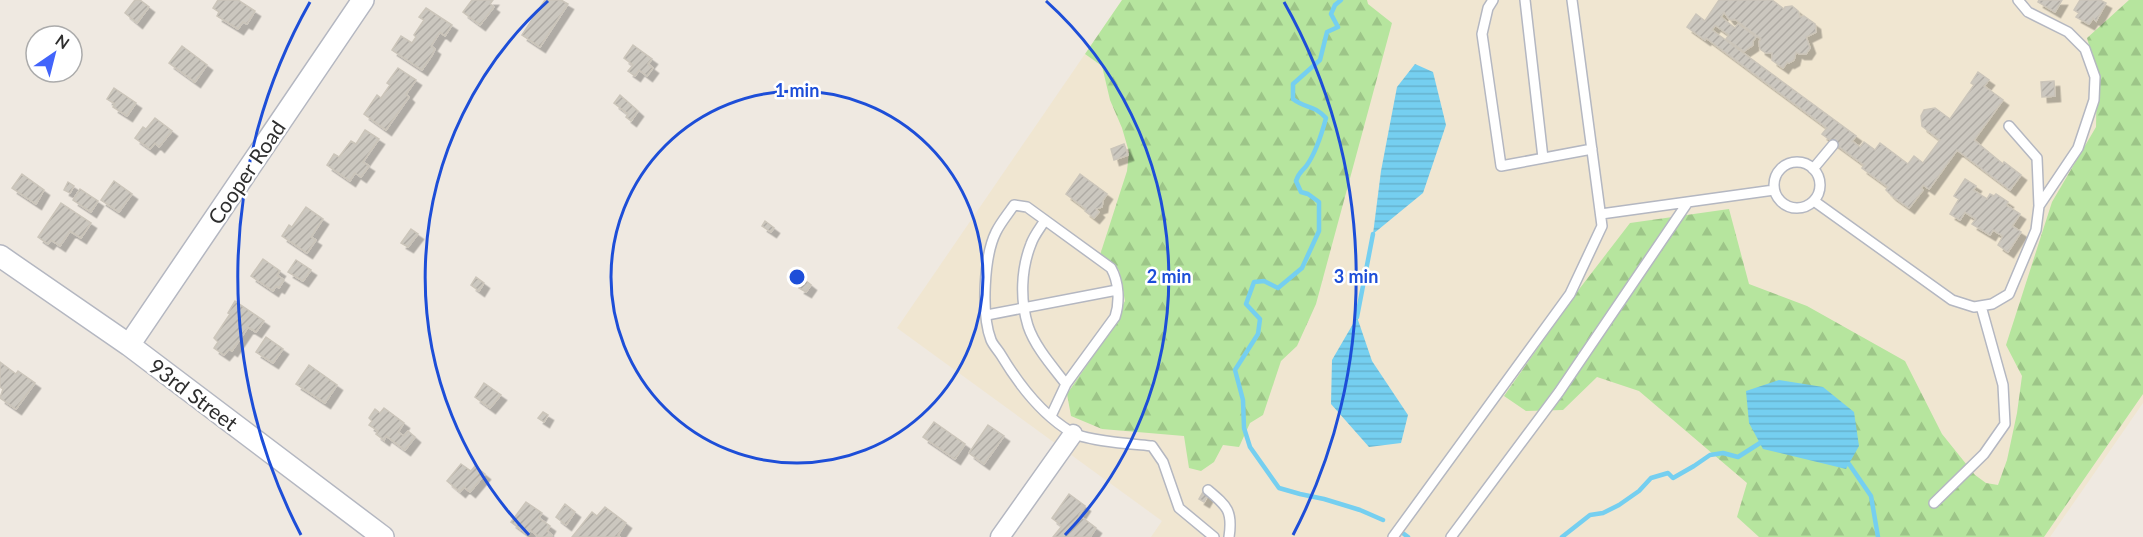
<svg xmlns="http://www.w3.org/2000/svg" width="2143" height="537" font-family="Lato,sans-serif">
<defs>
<pattern id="forest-firs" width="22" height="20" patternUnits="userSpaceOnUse" patternTransform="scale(1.5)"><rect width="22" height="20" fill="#b6e59e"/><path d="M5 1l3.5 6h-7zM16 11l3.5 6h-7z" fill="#9dc588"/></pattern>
<pattern id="water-rules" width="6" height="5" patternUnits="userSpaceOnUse" patternTransform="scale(1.5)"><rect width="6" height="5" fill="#75cff0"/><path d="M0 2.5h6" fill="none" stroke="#66b2ce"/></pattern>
<pattern id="building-hatch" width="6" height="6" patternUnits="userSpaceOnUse" patternTransform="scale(1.5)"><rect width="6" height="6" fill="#cbc7bf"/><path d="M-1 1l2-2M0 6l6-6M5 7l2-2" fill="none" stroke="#afaba4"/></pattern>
<filter id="shadow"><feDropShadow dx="5.5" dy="5.5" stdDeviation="0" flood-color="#0004"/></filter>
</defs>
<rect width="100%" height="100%" fill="#efe9e1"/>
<path fill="#f0e6d1" d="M1122,0H2143V403L2050,537H1151L1162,521L897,328Z"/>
<path fill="url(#forest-firs)" d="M1122,0H1367L1368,4L1392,23L1316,304L1297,346L1281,361L1263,415L1250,423L1239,447L1223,445L1214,462L1201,471L1189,468L1184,436L1102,429L1071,416L1067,394L1100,346L1125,301L1119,270L1100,255L1127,171L1129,152L1122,128L1110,100L1102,66L1085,54Z
M2129,0H2143V394L2044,537H1759L1737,517L1747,483L1639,391L1597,377L1563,410L1526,411L1504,396L1580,288L1630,223L1729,209L1749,284L1807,306L1905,361L1942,434L1975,475L1986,483L1998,485L2007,460L2017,413L2022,376L2006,345L2052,202L2096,127L2097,74L2087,38Z"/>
<path fill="url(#water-rules)" d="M1415,64L1433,72L1446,125L1423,193L1373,234L1381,171L1397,87Z
M1357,317L1372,361L1408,415L1401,443L1369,447L1331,404L1332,360Z
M1779,380L1823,387L1854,412L1859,446L1846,469L1763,449L1749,423L1746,391Z"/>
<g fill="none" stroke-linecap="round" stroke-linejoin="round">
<path stroke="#75cff0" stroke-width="4.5" d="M1341,0L1335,5L1331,14L1338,27L1327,32L1320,60L1293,84V99C1306,109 1313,104 1326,118C1322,133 1316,152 1307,165C1302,172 1299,171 1296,181L1301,192L1308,194L1319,202V231L1302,268L1278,288L1264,281L1254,282L1246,304L1260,319L1258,334L1235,370L1243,400L1244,428L1250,447L1279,488L1300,494L1324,499L1360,510L1383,520
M1357,317L1373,234
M1849,464L1871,496L1878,537
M1404,534L1408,537
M1562,537L1590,515L1603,513L1619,505L1639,491L1651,478L1668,473L1673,478L1694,466L1710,455L1723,453L1738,457L1760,443"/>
</g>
<path fill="url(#building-hatch)" stroke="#cbc5ba" stroke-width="1.5" filter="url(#shadow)" d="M135,0H140L149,7L137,23L125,13Z
M218,0H238L255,11L247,24L243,22L238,29L217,16L219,12L213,8Z
M472,0H493L490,4L494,7L480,25L463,12Z
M545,0H561L568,4L540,47L522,35Z
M1719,0H1772L1784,9L1785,7L1792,6L1798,11L1800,17L1804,16L1815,24L1816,32L1806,37L1810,48L1806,54H1799L1796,52L1794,60L1789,63L1787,62L1783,68L1772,60V53H1766L1760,49L1759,42L1761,39L1736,20L1729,19L1724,12L1721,17L1735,28L1738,24L1756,37L1753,41V45L1744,51L1726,39L1729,35L1715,25L1712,30L1856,136L1852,141L1860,147L1864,142L1875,150L1880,143L1908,164L1914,156L1923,163L1940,140L1922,126L1921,116L1924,110L1935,108L1950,119L1974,85L1971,83L1978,72L1989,80L1984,86L2003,100L1974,140L2003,164L2004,162L2021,175L2010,190L1957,150L1929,189L1923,185L1921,188L1923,190L1909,208L1891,195L1886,190L1888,187L1862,168L1864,165L1822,134L1827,128L1706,38L1705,40L1687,27L1696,14L1705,21Z
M2039,0H2062L2055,12L2038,2Z
M2080,0H2100L2106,3L2096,21L2093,18L2089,24L2076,17L2079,13L2074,10Z
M426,8L452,25L445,36L440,32L431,46L435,49L432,55L422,70L392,50L401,36L412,43L416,37L414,35L424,20L419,17Z
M633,45L652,59L648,64L653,68L647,76L639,70L635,76L628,71L633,65L624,58Z
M182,46L207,65L195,82L169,63Z
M398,68L416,80L406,94L409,97L386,130L364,114L377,95L381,98L390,85L387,83Z
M2054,81L2055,96L2042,97L2041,82Z
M114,88L136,103L127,116L113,107L115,104L107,99Z
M620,95L638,111L631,121L626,117L628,114L614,103Z
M155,118L172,131L159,147L155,143L150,149L135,138L143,127L146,129Z
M365,130L379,139L363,162L369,166L361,177L355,173L350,181L327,165L334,154L339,157L351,141L356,144Z
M1124,144L1128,155L1114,160L1111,149Z
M22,174L44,190L36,204L12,188Z
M1080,174L1107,194L1103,200L1102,207L1096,209L1099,212L1094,218L1085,211L1086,209L1066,194Z
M1965,179L1976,186L1973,190L1987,199L1990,194L1994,196L1996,194L2008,202L2006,205L2020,214L2012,226L2021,232L2008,252L1998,245L2003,236L1993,230L1990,235L1972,224L1976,219L1965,212L1960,220L1950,214L1959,199L1954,196Z
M114,181L132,194L119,212L101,200Z
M68,182L74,186L70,193L64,190Z
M80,189L98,201L91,212L73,200Z
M61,203L91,223L81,238L70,231L60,246L51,240L48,244L38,237Z
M306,207L323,219L311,237L316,240L307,253L282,236L289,225L292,227Z
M765,221L774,228L771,232L762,226Z
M411,229L418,234L408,247L401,243Z
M263,259L280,271L277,275L284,280L279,288L276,286L273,291L251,276Z
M296,260L311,270L303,281L288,272Z
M476,277L484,283L479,291L471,285Z
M805,280L811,285L806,292L799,288Z
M235,301L264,321L256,332L248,327L232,351L229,349L224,355L214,348L218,342L214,338L230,314L228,313Z
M266,337L283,349L273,363L256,352Z
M0,362L16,374L18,371L35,383L16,409L0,398L3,389L0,387Z
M309,365L337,385L325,403L296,384Z
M484,383L501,395L490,408L475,397Z
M384,408L404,423L398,432L404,436L408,431L415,437L405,450L386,436L384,440L376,434L378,431L369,425L372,421L369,418L375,409L380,413Z
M543,412L548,415L544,422L538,418Z
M934,422L965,444L955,459L923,437Z
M988,425L1004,436L984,464L969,453Z
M461,464L471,471L475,466L485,474L470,492L464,487L460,492L447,481Z
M1203,492L1208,495L1204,502L1199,499Z
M1069,494L1085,506L1079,515L1096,528L1090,537H1053L1062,526L1052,518Z
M526,502L542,513L539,518L550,526L547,531L552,535L551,537H539L530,530L527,534L511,522Z
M565,504L575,512L566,525L556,517Z
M605,507L626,523L618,535L620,537H572L592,512L597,516Z"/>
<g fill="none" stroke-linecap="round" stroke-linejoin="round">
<defs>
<path id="service" d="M1493,0L1488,8L1482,34L1501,166L1592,149
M1525,0L1543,158
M2018,0L2028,12L2068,32L2085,49L2095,77L2094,100L2078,148L2039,206
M1774 185a23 23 0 1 1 46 0a23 23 0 1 1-46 0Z
M1813,169L1833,145
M1814,201L1952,300L1974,307L1992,304L2009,294L2036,230L2039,206L2037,158L2009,126
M1601,214L1774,190
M1045,220C1041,227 1034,235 1031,244C1021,269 1020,300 1028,326C1035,347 1053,367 1066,384
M987,315L1117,290
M1051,416L1066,384L1115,317C1120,302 1119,282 1111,268L1027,207L1014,205C1008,214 1001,222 996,232C984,256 981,314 991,340C993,345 998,350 1001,355C1019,385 1041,414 1071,432C1085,441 1134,444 1152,446L1163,462L1179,508L1214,537
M1208,490C1227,506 1233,511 1229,537
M1934,503L1984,454L2005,424L2003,385L1981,306
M1393,537L1570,294L1602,226L1572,0
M1451,537L1559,392L1688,202"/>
<path id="minor" d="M1000,537L1073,434"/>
<path id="tertiary" d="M0,256L129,345L383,537
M129,345L363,0"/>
</defs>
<use href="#service" stroke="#b4b7c1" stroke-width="12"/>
<use href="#minor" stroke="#b4b7c1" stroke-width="21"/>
<use href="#tertiary" stroke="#b4b7c1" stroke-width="24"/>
<use href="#service" stroke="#fff" stroke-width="9"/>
<use href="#minor" stroke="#fff" stroke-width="18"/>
<use href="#tertiary" stroke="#fff" stroke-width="21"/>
</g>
<g fill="none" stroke="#1d4ed8" stroke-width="3">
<circle cx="797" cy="277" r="186"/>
<path d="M529 535A372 372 0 0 1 548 1M1046 1A372 372 0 0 1 1065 535"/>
<path d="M301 535A559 559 0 0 1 310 2M1284 2A559 559 0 0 1 1293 535"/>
</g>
<g text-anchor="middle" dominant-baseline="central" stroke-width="5" stroke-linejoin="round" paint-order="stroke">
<g font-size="21" fill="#2e2e2e" stroke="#fff">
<text transform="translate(246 172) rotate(-56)">Cooper Road</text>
<text transform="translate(194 394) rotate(37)">93rd Street</text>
</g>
</g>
<circle cx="797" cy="277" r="9" fill="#1d4ed8" stroke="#fff" stroke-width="3"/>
<g font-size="18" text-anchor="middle" font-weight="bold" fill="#1d4ed8" stroke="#fff" stroke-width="5" stroke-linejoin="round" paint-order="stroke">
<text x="797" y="97">1 min</text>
<text x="1169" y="283">2 min</text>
<text x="1356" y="283">3 min</text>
</g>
<g transform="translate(54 54) rotate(35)"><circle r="28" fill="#ffffff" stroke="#ababab" stroke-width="1.5"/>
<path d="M0-4.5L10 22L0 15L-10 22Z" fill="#4264fb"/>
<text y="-9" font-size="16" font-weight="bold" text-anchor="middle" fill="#2e2e2e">N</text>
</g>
</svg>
